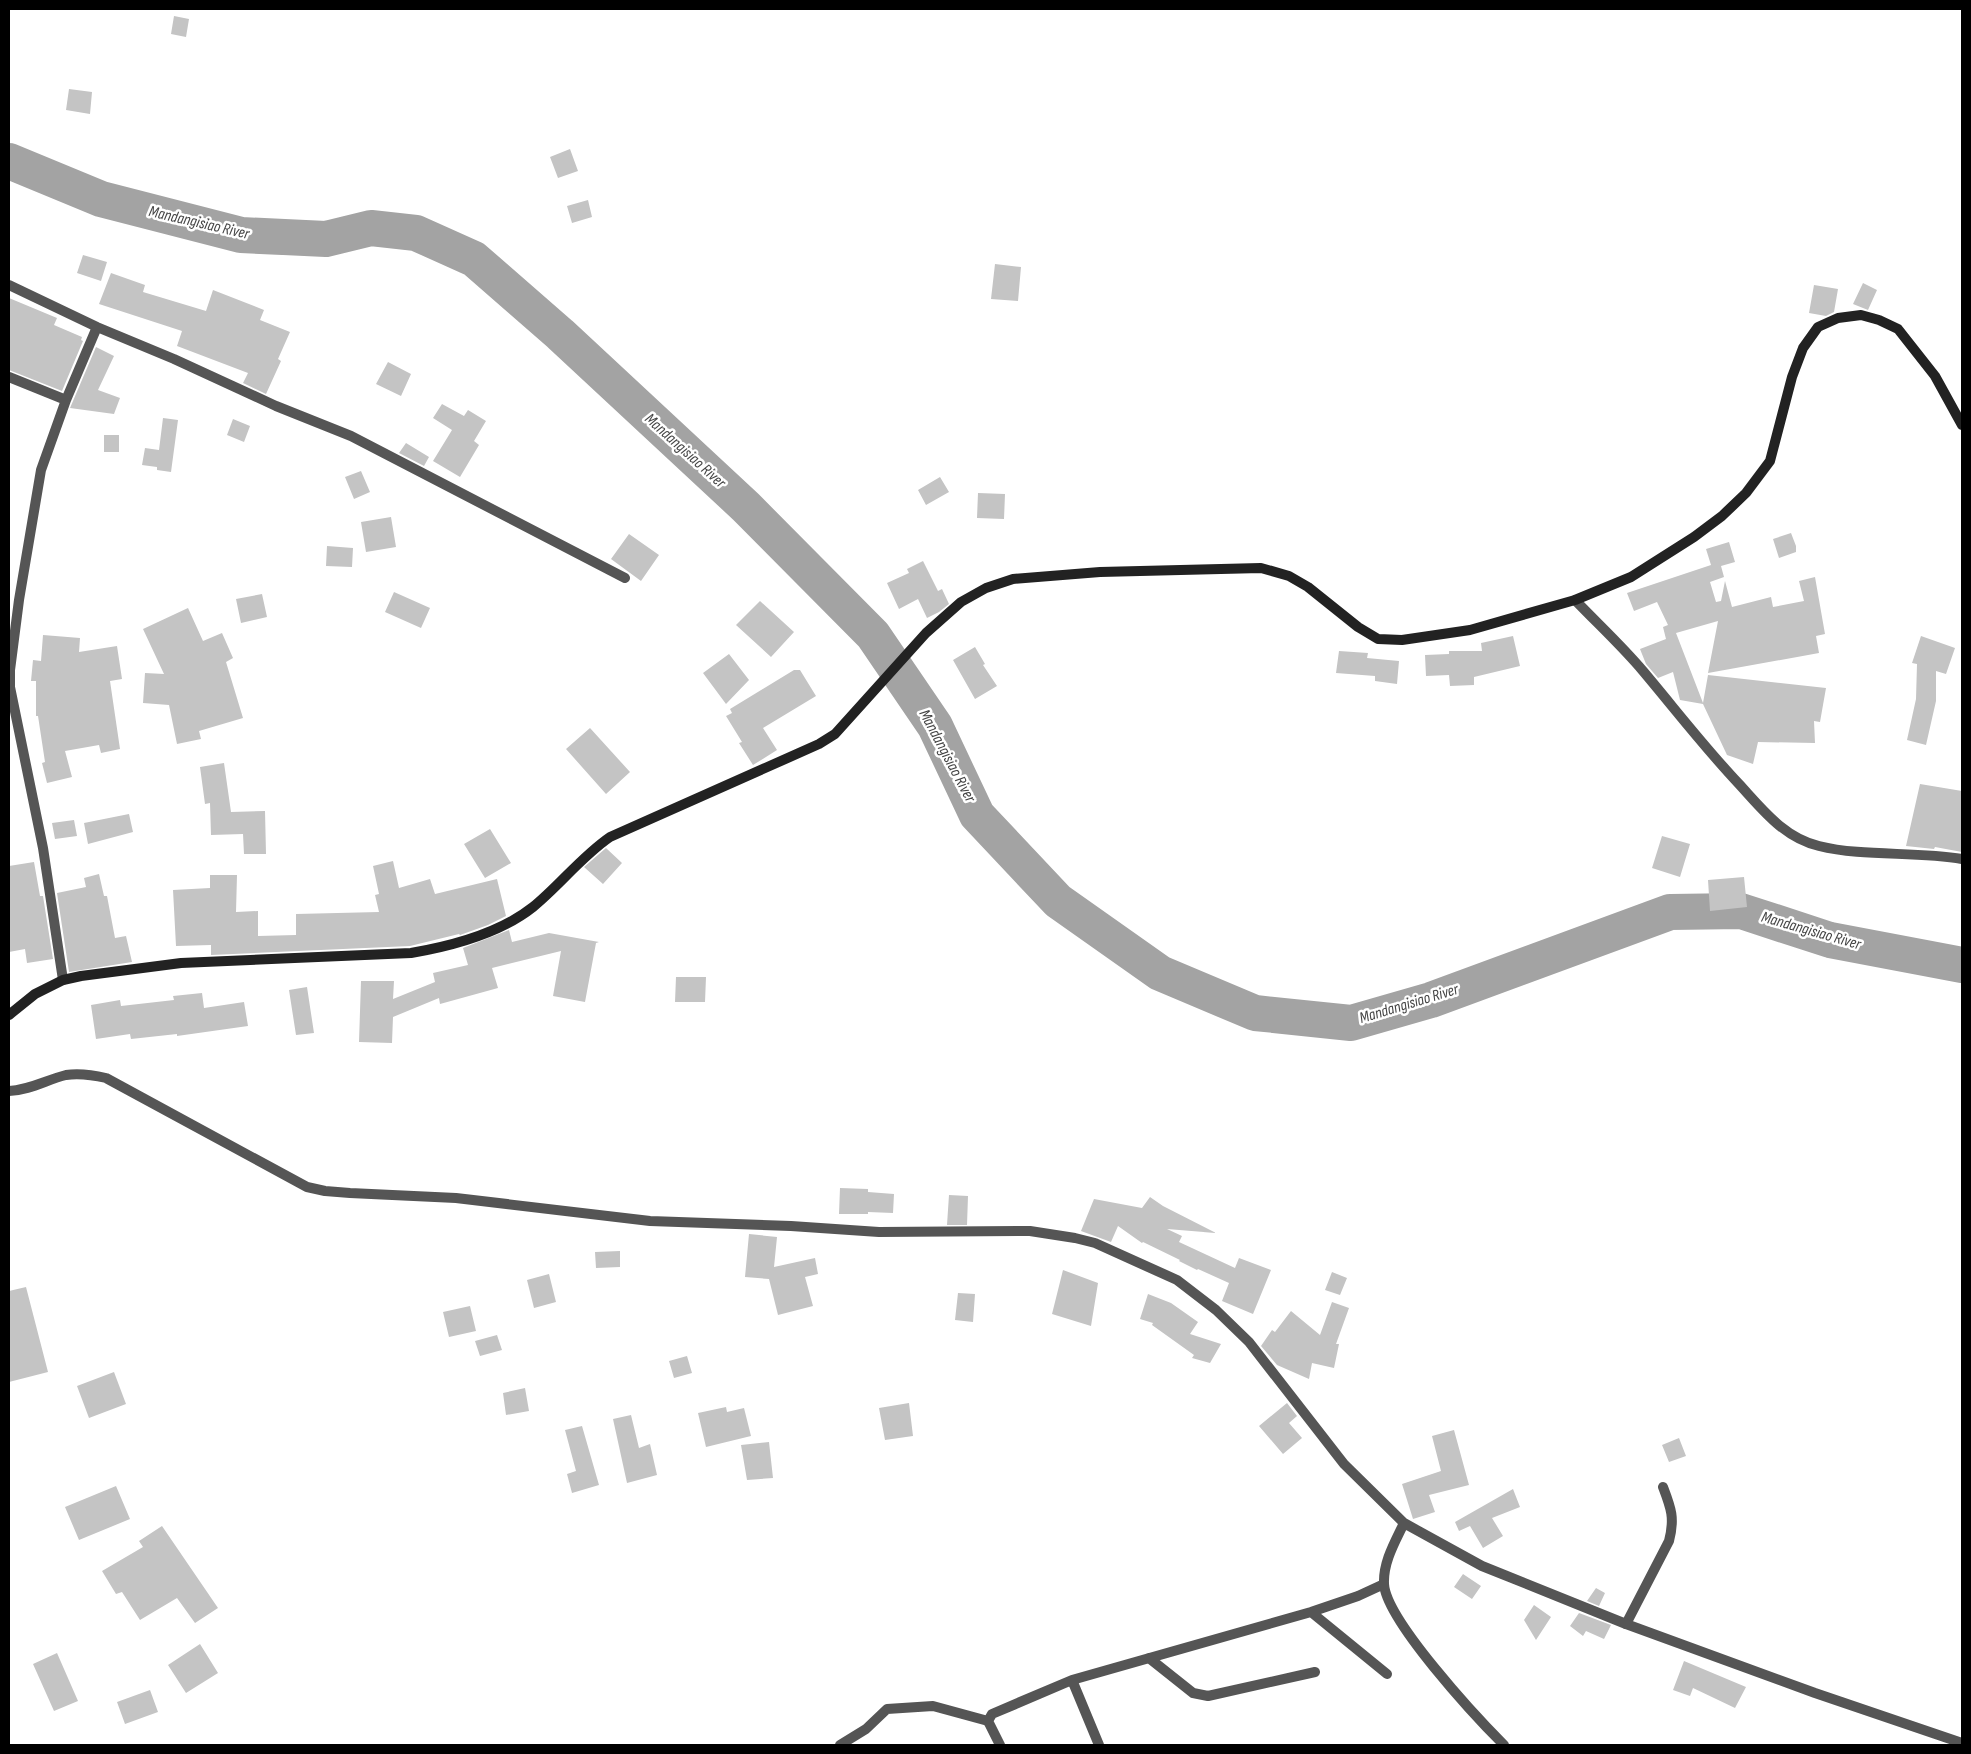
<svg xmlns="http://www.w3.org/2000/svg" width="1971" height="1754" font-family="'Sofia Sans Condensed',sans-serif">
<rect width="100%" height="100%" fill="#fff"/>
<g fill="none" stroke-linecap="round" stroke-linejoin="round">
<path stroke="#a3a3a3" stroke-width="36" d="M9,161L101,199L241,235L326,239L371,228L416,233L474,259L560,334L746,507L873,635L935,726L977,815L1058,901L1160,973L1255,1013L1351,1023L1431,1000L1670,912L1741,911L1830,940L1962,965"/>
</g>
<path fill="#c4c4c4" d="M174,16L189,19L186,37L171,34Z
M69,89L92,92L90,114L66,110Z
M570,149L578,171L558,178L550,157Z
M588,200L592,217L572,223L567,206Z
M83,255L107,262L101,281L77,273Z
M995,264L1021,267L1018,301L991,299Z
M111,273L145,285L143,292L206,311L213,290L264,310L260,320L290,332L278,359L281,361L266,394L243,383L248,373L177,346L182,331L99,304Z
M1863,283L1877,290L1868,310L1853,304Z
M1814,285L1838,289L1834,312L1826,316L1809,313Z
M9,298L57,318L54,325L82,337L81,340L83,341L62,391L9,370Z
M96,347L114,356L98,390L120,398L114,414L70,408Z
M388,362L411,374L401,396L376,384Z
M442,404L464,416L468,410L486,421L474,441L479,445L460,477L433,461L452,430L433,418Z
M163,418L178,420L171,472L157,470V467L142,465L145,448L159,450Z
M233,419L250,426L244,442L227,435Z
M104,435H119V452H104Z
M406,443L429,457L424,466L399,453Z
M361,471L370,492L354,499L345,477Z
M940,477L949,492L926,505L918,490Z
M978,493L1005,494L1004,519L977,518Z
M391,517L396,547L366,552L361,522Z
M1791,533L1796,546V552L1779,558L1773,539Z
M629,534L659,555L641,581L611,559Z
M1729,542L1735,562L1721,566L1724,577L1710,582L1716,602L1721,601L1725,581L1732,607L1771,597L1773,607L1804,601L1799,581L1815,577L1825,634L1816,636L1819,653L1708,673L1718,621L1676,633L1703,703L1708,675L1826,688L1820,722L1814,721L1815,743L1758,742L1753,764L1727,755L1703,704L1680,700L1673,672L1658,678L1646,664L1640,649L1666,639L1663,627L1668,625L1657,602L1634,611L1627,593L1711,565L1706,549Z
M327,546L353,548L352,567L326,566Z
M923,561L938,591L942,589L949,604L939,612L927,618L918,599L899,609L887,583L909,573L907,569Z
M394,592L430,608L421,628L385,612Z
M262,594L267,617L241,623L236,599Z
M760,601L794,632L771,657L736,625Z
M188,608L203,641L222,633L233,658L226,662L243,718L199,731L201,739L177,744L169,705L143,703L145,673L164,674L143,629Z
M43,635L80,638L79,652L117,646L122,679L110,681L120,749L101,753L99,745L65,751L72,777L47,783L42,763L45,762L38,716H36V681H31L33,660L41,661Z
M1513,636L1520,666L1474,677V685L1450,686L1449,675L1426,676L1425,655L1449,654V651H1482L1481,643Z
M1921,636L1955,648L1946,674L1936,671V701L1926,745L1907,740L1916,699L1917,664L1912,663Z
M975,647L985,664L983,665L997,686L975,699L953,660Z
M1339,651L1368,653L1367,658L1399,661L1397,684L1375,681V676L1336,673Z
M729,654L749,680L726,704L703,673Z
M794,670H800L816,696L763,728L777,750L753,765L739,743L742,742L726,716L732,713L730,709Z
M590,728L630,772L606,794L566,749Z
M224,763L231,812L265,811L266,854H244L243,834L211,835L210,803L205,804L200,767Z
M1920,784L1962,791V852L1935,847L1934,849L1906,846Z
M129,814L133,832L88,844L84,823Z
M74,820L77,836L55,839L52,823Z
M490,829L511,863L485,878L464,844Z
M1662,836L1690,844L1680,877L1652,868Z
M606,848L622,863L603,884L584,867Z
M393,861L399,888L430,879L435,894L497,879L506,916L488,925L460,935L459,934L410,946L211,955V945L176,946L173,890L210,888V875H237L236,912L258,911V936L296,935V914L379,912L375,895L379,894L373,866Z
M34,862L40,896H43L53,959L27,963L25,949L9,952V866Z
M99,874L104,896H107L115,938L126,936L132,962L69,972L57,893L86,887L84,878Z
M1744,877L1747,907L1710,911L1708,880Z
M509,930L512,942L549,933L599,942L596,943L585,1002L553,996L561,951L492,968L498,988L440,1004L439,998L393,1017L392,1043L359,1042L361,981H394L393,999L435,982L433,973L468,965L463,948Z
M676,977H706L705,1002H675Z
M307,987L314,1033L296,1035L289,990Z
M202,993L204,1008L244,1002L248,1026L177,1036V1034L131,1039L130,1034L96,1039L91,1005L120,1000L121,1006L174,1000L173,996Z
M840,1188L868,1189V1192L894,1194L893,1213L868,1212V1214H839Z
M949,1195L968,1196L967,1225H947Z
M1150,1197L1163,1206L1216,1233L1167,1229L1182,1236L1179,1242L1235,1268L1239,1258L1271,1270L1253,1314L1222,1301L1229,1283L1198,1269L1197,1270L1179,1261L1180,1260L1143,1242L1142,1243L1118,1226L1111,1242L1081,1231L1094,1199L1142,1208Z
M749,1234L777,1237L774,1267L815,1258L818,1274L805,1277L813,1306L778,1315L769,1279L745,1277Z
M620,1251V1267L596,1268L595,1252Z
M1063,1270L1098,1283L1091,1326L1052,1314Z
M1332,1272L1347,1278L1340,1295L1325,1290Z
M549,1274L556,1302L534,1308L527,1280Z
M26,1287L48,1372L9,1382V1291Z
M958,1293L975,1294L973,1322L955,1320Z
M1148,1294L1171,1303L1198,1322L1190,1334L1221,1344L1210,1363L1192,1358L1194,1355L1152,1325L1153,1323L1140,1319Z
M1332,1302L1349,1308L1336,1344H1339L1334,1368L1312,1363L1309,1379L1277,1365L1261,1346L1272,1330L1275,1332L1291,1311L1320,1335Z
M470,1306L476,1331L449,1337L443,1312Z
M497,1335L502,1350L480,1356L475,1341Z
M687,1356L692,1373L674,1378L669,1361Z
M114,1372L126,1404L89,1418L77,1386Z
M525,1388L529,1411L506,1415L503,1393Z
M909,1403L913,1436L885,1440L879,1408Z
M1287,1403L1297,1416L1289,1423L1302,1438L1283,1454L1259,1426Z
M726,1407L727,1412L744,1408L751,1436L706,1447L698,1413Z
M631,1415L639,1448L650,1444L657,1475L627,1483L613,1419Z
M582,1426L599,1485L572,1493L567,1474L576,1471L565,1430Z
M1454,1430L1469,1485L1429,1495L1435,1512L1413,1519L1402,1484L1441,1471L1432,1436Z
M1679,1438L1686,1456L1669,1462L1662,1445Z
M769,1442L773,1478L747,1480L741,1445Z
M116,1486L130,1519L79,1540L65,1507Z
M1513,1489L1520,1507L1492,1518L1503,1536L1483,1548L1470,1526L1459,1531L1455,1522Z
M162,1526L218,1608L195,1623L177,1598L140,1620L122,1592L116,1594L102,1571L143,1547L139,1541Z
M1463,1574L1481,1586L1472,1599L1454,1587Z
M1596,1588L1605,1593L1599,1606L1587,1601Z
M1534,1605L1551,1617L1536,1640L1524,1620Z
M1579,1613L1611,1625L1604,1639L1586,1631L1583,1636L1570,1626Z
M200,1644L218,1673L186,1693L168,1665Z
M57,1653L78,1701L54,1711L33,1664Z
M1684,1661L1746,1687L1735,1708L1693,1688L1690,1696L1673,1690Z
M150,1690L158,1712L125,1724L117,1702Z"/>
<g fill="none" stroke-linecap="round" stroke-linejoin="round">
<path stroke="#555" stroke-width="10" d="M1311,1612L1387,1674
M1626,1624L1669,1541C1675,1518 1671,1508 1663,1487
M1149,1658L1193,1693L1208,1696L1315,1672
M1072,1680L1099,1745
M1000,1745L988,1721L992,1714L1072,1680L1311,1612L1358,1596L1384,1584"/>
<path stroke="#555" stroke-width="10" d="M9,285L97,327L174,359L276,406L351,436L625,578
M9,377L66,400
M1575,600C1598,624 1622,646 1643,671C1675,709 1705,748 1739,784C1762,809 1784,838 1819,846C1863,857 1916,851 1962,859
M63,980L43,848L10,687V670L19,600L41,470L66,400L97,327
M9,1091C30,1090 46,1080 66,1075C80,1073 93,1075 106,1078L307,1187L325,1191L350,1193L456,1198L650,1221L791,1226L879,1232L1030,1231L1075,1238L1095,1243L1177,1280L1216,1310L1249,1342L1344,1464L1404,1523L1482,1566L1626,1624L1815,1693L1962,1743
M1404,1523C1395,1542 1383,1562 1384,1584C1386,1620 1476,1717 1504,1745
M840,1745L866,1729L887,1709L933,1706L988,1721"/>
<path stroke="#222" stroke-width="10" d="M9,1015L35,994L63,980L81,976L181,963L411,953C452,946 499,934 533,907C560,885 581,857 610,837L819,744L835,734L926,633L961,602L986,588L1013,579L1100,572L1261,568L1289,576L1308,587L1358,627L1378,639L1402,640L1470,630L1575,600L1631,577L1694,537L1722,516L1746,493L1770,461L1792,377L1803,348L1818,327L1838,318L1861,315L1879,320L1898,329L1935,376L1962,425"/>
</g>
<g text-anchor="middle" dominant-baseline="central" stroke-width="5" stroke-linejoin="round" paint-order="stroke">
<g font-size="16" font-style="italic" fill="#444" stroke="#fff">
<text transform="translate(199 223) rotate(13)">Mandangisiao River</text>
<text transform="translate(685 451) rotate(42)">Mandangisiao River</text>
<text transform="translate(947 756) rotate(62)">Mandangisiao River</text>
<text transform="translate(1811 931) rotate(16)">Mandangisiao River</text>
<text transform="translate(1409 1004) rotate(-17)">Mandangisiao River</text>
</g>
</g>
<rect width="1971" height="1754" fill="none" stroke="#000000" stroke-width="20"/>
</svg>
